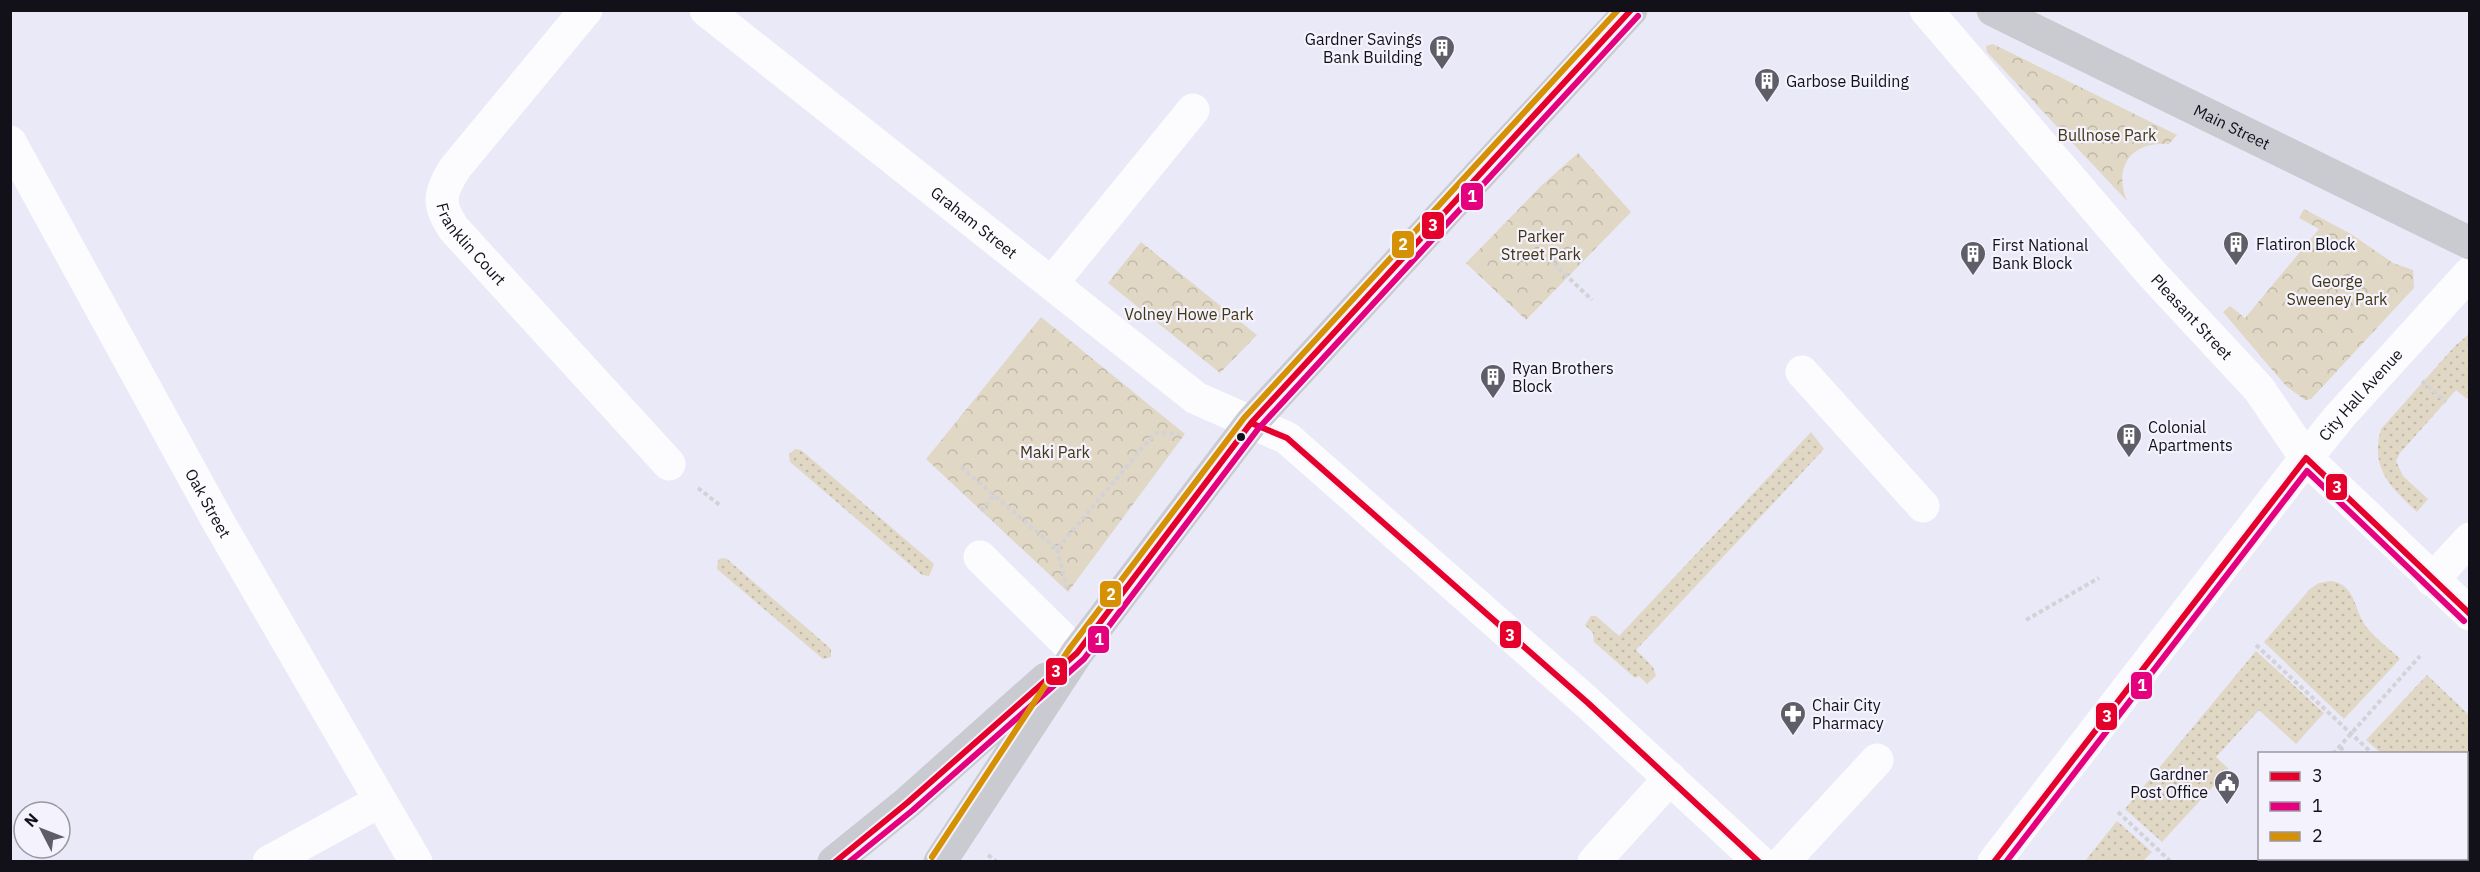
<svg xmlns="http://www.w3.org/2000/svg" width="2480" height="872" font-family="'IBM Plex Sans',sans-serif">
<defs>
<pattern id="grass-dots" width="8" height="8" patternUnits="userSpaceOnUse" patternTransform="scale(1.5)"><rect width="8" height="8" fill="#e1d7c5"/><path d="M2 2h.1M6 6h.1" fill="none" stroke="#c0b8a9" stroke-width="1.8" stroke-linecap="round"/></pattern>
<pattern id="park-crowns" width="20" height="18" patternUnits="userSpaceOnUse" patternTransform="scale(1.5)"><rect width="20" height="18" fill="#e1d7c5"/><path d="M2 6a3 3 0 1 1 6 0M12 15a3 3 0 1 1 6 0" fill="none" stroke="#c0b8a9"/></pattern>
</defs>
<rect width="100%" height="100%" fill="#eae9f8"/>
<path fill="url(#grass-dots)" d="M2469,334V396L2467,399L2456,390L2400,453L2396,461L2403,476L2428,499L2417,512C2390,486 2370,469 2381,429L2455,346Z
M1811,432L1824,449L1636,650L1653,667L1656,676L1647,684L1639,676L1635,678L1594,642L1593,633L1585,625L1591,616H1596L1619,636Z
M795,449L801,450L934,564L929,576L922,575L790,462L789,454Z
M722,558L727,559L831,649V657L823,659L717,569L718,560Z
M2331,581C2358,585 2353,613 2369,630C2378,641 2390,649 2400,659L2344,719L2264,642L2310,589L2319,583Z
M2256,651L2324,713L2296,744L2259,710L2216,757L2229,769L2162,842L2125,809Z
M2427,675L2469,715L2470,815L2467,818L2466,754L2381,753L2366,740Z
M2117,821L2152,852L2143,861H2085Z"/>
<path fill="url(#park-crowns)" d="M1993,44L2177,135L2169,144C2131,141 2113,167 2127,201L1987,52L1986,46Z
M1578,153L1631,212L1526,320L1466,263L1541,186Z
M2304,209L2351,234L2393,263L2413,270L2414,288L2311,399L2305,400L2286,386L2223,312L2230,306L2245,318L2319,229L2299,218Z
M1141,242L1257,335L1220,373L1108,283Z
M1041,317L1185,434L1068,592L926,459Z"/>
<g fill="none" stroke-linecap="round" stroke-linejoin="round">
<path stroke="#d3d2d7" stroke-width="4" stroke-dasharray="4.5 3" stroke-linecap="butt" d="M1548,258L1592,300
M2422,381L2446,402
M961,467L1057,549L1155,433L1179,434
M698,488L721,506
M981,511L994,495
M1057,549L1067,588
M2026,620L2099,578
M2256,645L2373,754
M2340,747L2347,754
M2333,754L2420,656
M2118,812L2171,862
M2466,827L2470,824
M2466,840L2470,843
M988,855L997,862
M2435,862L2438,858"/>
<g stroke="#fcfcfe" stroke-width="33">
<path id="s1" d="M586,10L455,168C439,194 437,204 454,229L669,464"/>
<path id="s2" d="M706,10L1196,398L1287,438L1588,703L1760,862"/>
<path id="s3" d="M1926,10L2153,275L2259,389L2306,458L2470,614"/>
<path id="s4" d="M10,142L219,523L416,862"/>
<path d="M1052,283L1193,110"/>
<path d="M1802,372L1923,506"/>
<path d="M980,557L1077,653"/>
<path d="M2432,580L2470,539"/>
<path d="M269,862L380,801"/>
<path d="M1594,862L1670,778"/>
<path d="M1783,862L1877,760"/>
<path id="s5" d="M1994,862L2306,458L2340,416L2470,273"/>
</g>
<g stroke="#cacad1" stroke-width="33">
<path id="s6" d="M1993,10L2470,243"/>
<path d="M834,862L907,803L1046,679"/>
<path d="M940,862L1077,653L1251,423L1631,10"/>
</g>
<defs>
<path id="bus-1" d="M1251,423L1287,438L1588,703L1759,862
M835,862L907,803L1077,653L1251,423L1631,10
M1994,862L2306,458L2470,614"/>
<path id="bus-2" d="M849,862L913,810L1084,659L1258,429L1638,16
M2006,862L2307,471L2464,621"/>
<path id="bus-3" d="M932,857L1070,648L1244,418L1618,10"/>
</defs>
<use href="#bus-1" stroke="#f3f2fd" stroke-width="10"/>
<use href="#bus-2" stroke="#f3f2fd" stroke-width="10"/>
<use href="#bus-3" stroke="#f3f2fd" stroke-width="10"/>
<use href="#bus-1" stroke="#e4002b" stroke-width="6"/>
<use href="#bus-2" stroke="#e5007d" stroke-width="6"/>
<use href="#bus-3" stroke="#d59004" stroke-width="6"/>
</g>
<defs>
<symbol id="building-pin" viewBox="-11 -11 22 30"><path d="M0 17L-7.5 6A9.5 9.5 0 1 1 7.5 6Z" fill="#5e5d68" stroke="#f3f2fd"/><path d="M-4-6H4V6H1V3H-1V6H-4ZM-2.5-4.3h1.7v1.8h-1.7ZM.8-4.3h1.7v1.8H.8ZM-2.5-1h1.7V.8h-1.7ZM.8-1h1.7V.8H.8Z" fill="#fff"/></symbol>
<symbol id="pharmacy-pin" viewBox="-11 -11 22 30"><path d="M0 17L-7.5 6A9.5 9.5 0 1 1 7.5 6Z" fill="#5e5d68" stroke="#f3f2fd"/><path d="M-2-6h4v4h4v4h-4v4h-4v-4h-4v-4h4Z" fill="#fff"/></symbol>
<symbol id="civic-pin" viewBox="-11 -11 22 30"><path d="M0 17L-7.5 6A9.5 9.5 0 1 1 7.5 6Z" fill="#5e5d68" stroke="#f3f2fd"/><path d="M-.6-6.5H3V-4.5H.6V-3L4-1V1h2V6H-6V1h2V-1L-.6-3ZM-1.2 2.5V6h2.4V2.5Z" fill="#fff"/></symbol>
</defs>
<g fill-rule="evenodd">
<use href="#building-pin" x="1427" y="33" width="30" height="40"/>
<use href="#building-pin" x="1752" y="66" width="30" height="40"/>
<use href="#building-pin" x="2221" y="229" width="30" height="40"/>
<use href="#building-pin" x="1958" y="239" width="30" height="40"/>
<use href="#building-pin" x="1478" y="362" width="30" height="40"/>
<use href="#building-pin" x="2114" y="421" width="30" height="40"/>
<use href="#pharmacy-pin" x="1778" y="699" width="30" height="40"/>
<use href="#civic-pin" x="2212" y="768" width="30" height="40"/>
</g>
<circle fill="#12111a" stroke="#f3f2fd" stroke-width="2" cx="1241" cy="437" r="5"/>
<g text-anchor="middle" dominant-baseline="central" stroke-width="4.5" stroke-linejoin="round" paint-order="stroke">
<g font-size="16" fill="#12111a" stroke="#f3f2fd" text-anchor="start">
<text x="1422" y="39" text-anchor="end">Gardner Savings<tspan x="1422" dy="18">Bank Building</tspan></text>
<text x="1786" y="81">Garbose Building</text>
<text x="2256" y="244">Flatiron Block</text>
<text x="1992" y="245">First National<tspan x="1992" dy="18">Bank Block</tspan></text>
<text x="1512" y="368">Ryan Brothers<tspan x="1512" dy="18">Block</tspan></text>
<text x="2148" y="427">Colonial<tspan x="2148" dy="18">Apartments</tspan></text>
<text x="1812" y="705">Chair City<tspan x="1812" dy="18">Pharmacy</tspan></text>
<text x="2208" y="774" text-anchor="end">Gardner<tspan x="2208" dy="18">Post Office</tspan></text>
</g>
<g font-size="16" fill="#12111a" stroke="#f3f2fd">
<text stroke="none"><textPath href="#s6" startOffset="266">Main Street</textPath></text>
<text stroke="none"><textPath href="#s2" startOffset="342">Graham Street</textPath></text>
<text stroke="none"><textPath href="#s1" startOffset="294">Franklin Court</textPath></text>
<text stroke="none"><textPath href="#s3" startOffset="406">Pleasant Street</textPath></text>
<text stroke="none"><textPath href="#s5" startOffset="594">City Hall Avenue</textPath></text>
<text stroke="none"><textPath href="#s4" startOffset="412">Oak Street</textPath></text>
</g>
<g font-size="16" fill="#423614" stroke="#f3f2fd">
<text x="2107" y="135">Bullnose Park</text>
<text x="1541" y="236">Parker<tspan x="1541" dy="18">Street Park</tspan></text>
<text x="2337" y="281">George<tspan x="2337" dy="18">Sweeney Park</tspan></text>
<text x="1189" y="314">Volney Howe Park</text>
<text x="1055" y="452">Maki Park</text>
</g>
</g>
<g stroke="#f3f2fd" stroke-width="2">
<rect x="1460" y="182" width="24" height="29" rx="6" fill="#e5007d"/>
<rect x="1421" y="211" width="24" height="29" rx="6" fill="#e4002b"/>
<rect x="1391" y="230" width="24" height="29" rx="6" fill="#d59004"/>
<rect x="2325" y="473" width="23" height="28" rx="6" fill="#e4002b"/>
<rect x="1099" y="580" width="23" height="28" rx="6" fill="#d59004"/>
<rect x="1499" y="620" width="23" height="29" rx="6" fill="#e4002b"/>
<rect x="1087" y="625" width="23" height="29" rx="6" fill="#e5007d"/>
<rect x="1045" y="657" width="23" height="29" rx="6" fill="#e4002b"/>
<rect x="2130" y="671" width="23" height="29" rx="6" fill="#e5007d"/>
<rect x="2095" y="702" width="23" height="29" rx="6" fill="#e4002b"/>
</g>
<g font-size="16" text-anchor="middle" font-weight="bold" fill="#fff">
<text x="1472" y="202">1</text>
<text x="1433" y="231">3</text>
<text x="1403" y="250">2</text>
<text x="2337" y="493">3</text>
<text x="1111" y="600">2</text>
<text x="1510" y="641">3</text>
<text x="1099" y="645">1</text>
<text x="1056" y="677">3</text>
<text x="2142" y="691">1</text>
<text x="2107" y="722">3</text>
</g>
<rect width="2480" height="872" fill="none" stroke="#12111a" stroke-width="24"/>
<rect x="2258" y="752" width="210" height="108" fill="#f3f2fd" stroke="#9998a2" stroke-width="1.5"/>
<rect x="2270" y="772" width="30" height="9" fill="#e4002b" stroke="#9998a2" stroke-width="1.5"/>
<text x="2312" y="782" font-size="18" fill="#12111a">3</text>
<rect x="2270" y="802" width="30" height="9" fill="#e5007d" stroke="#9998a2" stroke-width="1.5"/>
<text x="2312" y="812" font-size="18" fill="#12111a">1</text>
<rect x="2270" y="832" width="30" height="9" fill="#d59004" stroke="#9998a2" stroke-width="1.5"/>
<text x="2312" y="842" font-size="18" fill="#12111a">2</text>
<g transform="translate(42 830) rotate(312)"><circle r="28" fill="#f3f2fd" stroke="#9998a2" stroke-width="1.5"/>
<path d="M0-4.5L10 22L0 15L-10 22Z" fill="#5e5d68"/>
<text y="-9" font-size="16" font-weight="bold" text-anchor="middle" fill="#12111a">N</text>
</g>
</svg>
